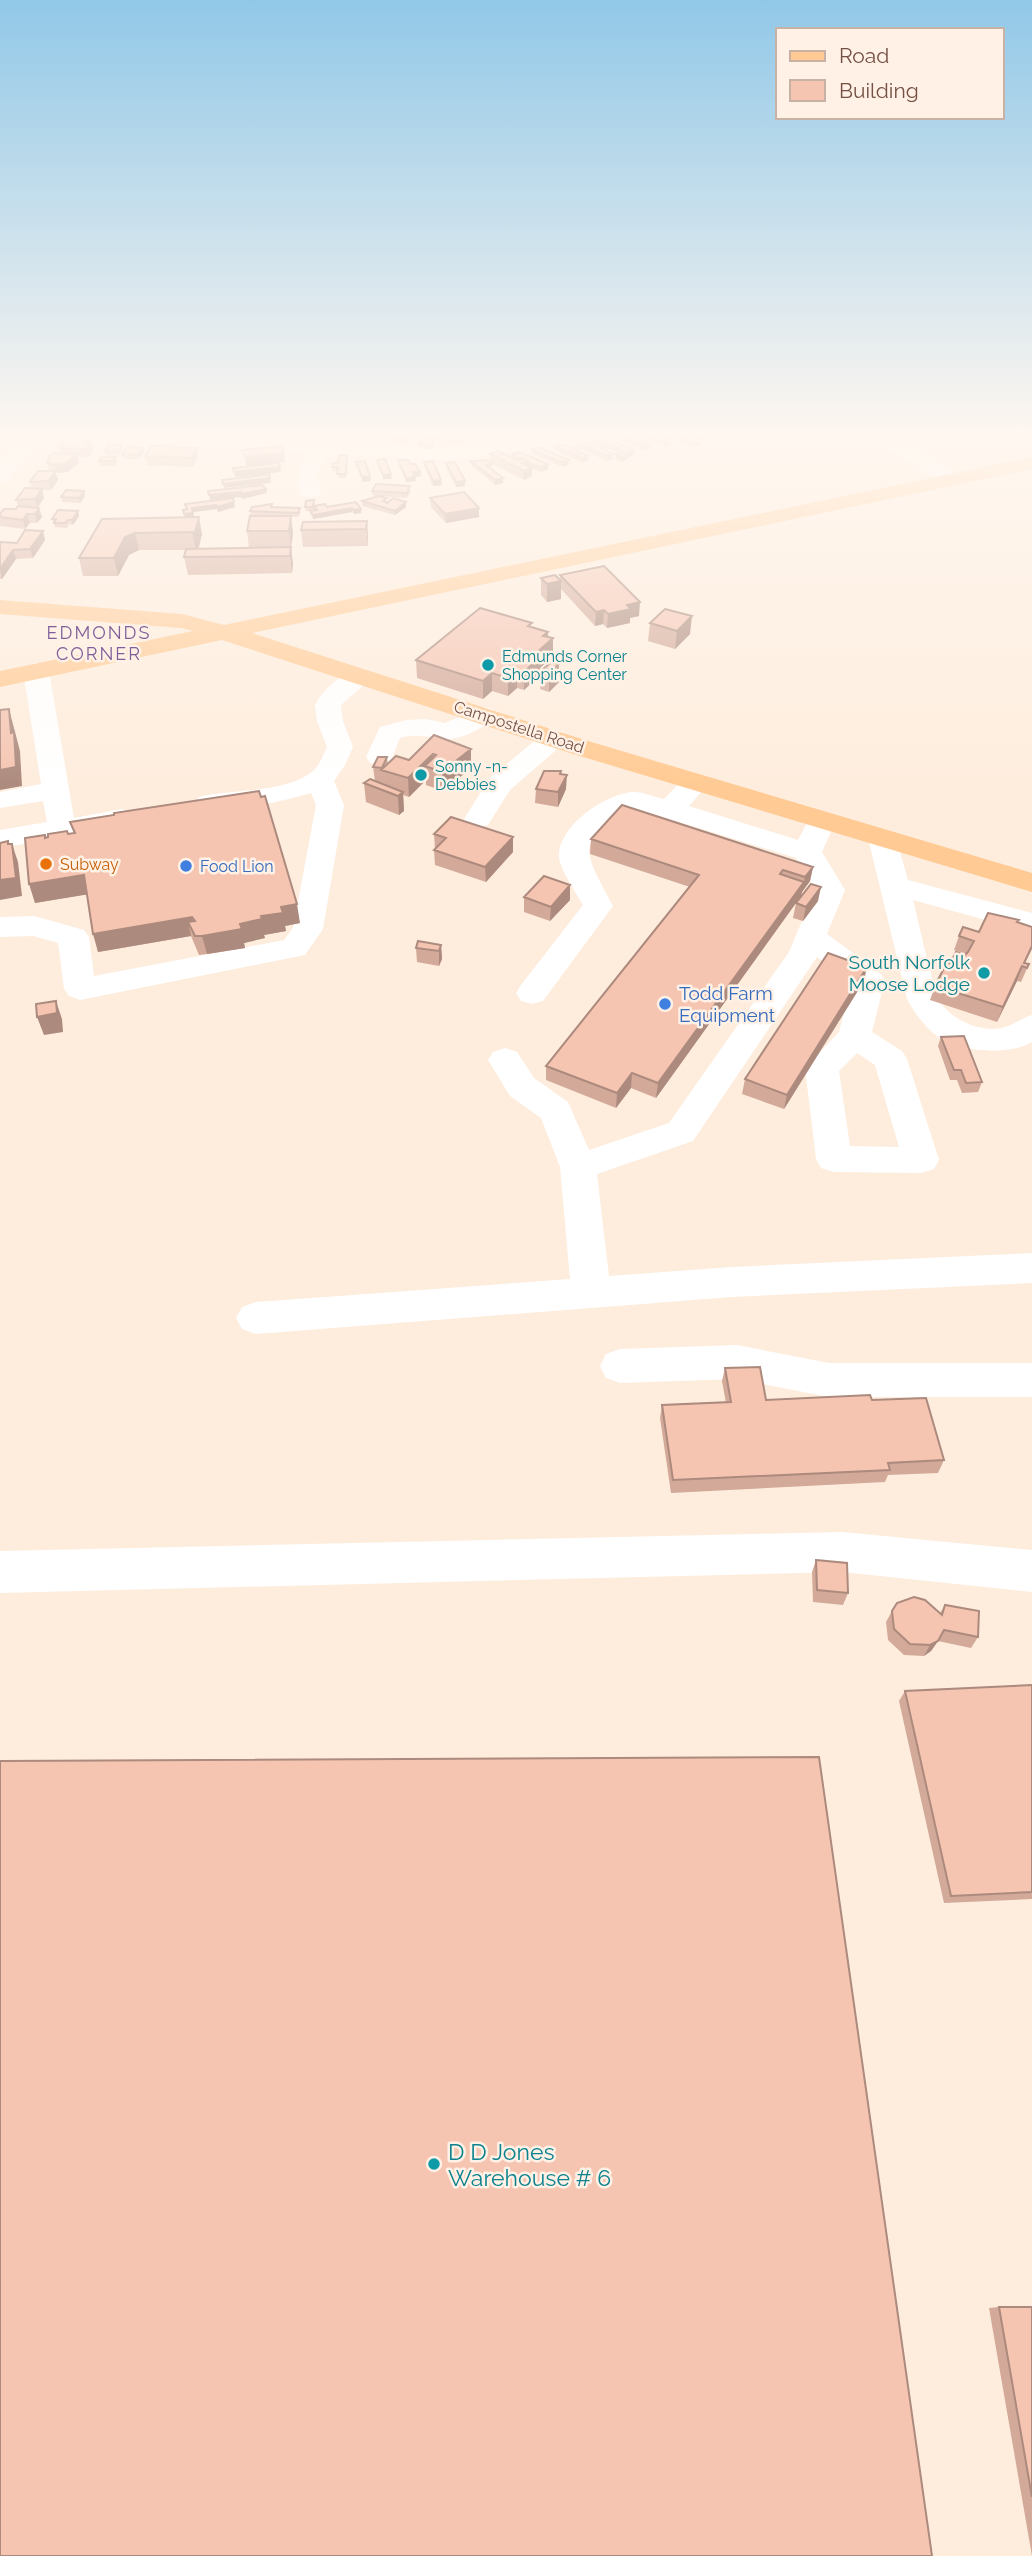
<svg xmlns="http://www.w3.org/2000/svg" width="1032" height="2556" font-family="Raleway,sans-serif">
<rect width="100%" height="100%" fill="#feeddd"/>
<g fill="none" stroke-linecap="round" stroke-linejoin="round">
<path fill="#fff" fill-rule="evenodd" d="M19,432H142L445,448L474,446L553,432H596L593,436L586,438L474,458L445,460L329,454L317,473L321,492L318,497H302C292,480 300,468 309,453L41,439L7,481L0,483V463L22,436Z
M861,432H886L939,461L962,479L959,483H945Z
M36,663L45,666L49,671L74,818L122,809L132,812L136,818L132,824L122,827L0,848V830L47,822L43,801L0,808V792L41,784L23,671L27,666Z
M361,668L370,671L374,676L341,705L343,721L353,747L345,765L334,781L344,805L323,929L305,955L80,1000L69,996L64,989L58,943L33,936L0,937V917L34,916L84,930L89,937L94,976L284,940L293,928L316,805L311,793C285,801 224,815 199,809L195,803L199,797C231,789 288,793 313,771C320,765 323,755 327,747L317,721L315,705C324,688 342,673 361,668Z
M483,707L492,709L496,715C489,726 459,741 446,739C429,738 417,733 400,738L390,763L380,765L370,763L366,757L380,727L406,720L426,719L445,723Z
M554,730L563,732L567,738L563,744L510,790L488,825L478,828L468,825L464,819L489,779L545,732Z
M696,774L706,776L710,782L689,806L798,840L812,814L822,811L832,814L836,820L822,852L845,890L827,934L880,973L885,980L872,1032L902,1051L907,1059L939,1160L934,1169L921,1173L834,1172L821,1168L816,1159L805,1068L839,1032L852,983L817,957L693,1141L597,1174L609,1276L732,1267L1032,1253V1283L732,1297L256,1334L242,1329L236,1318L242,1307L256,1302L570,1279L560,1167L541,1118L510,1096L488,1060L493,1052L505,1048L517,1052L534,1078L568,1102L589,1150L669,1123L789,952L815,890L796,858L637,809C570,837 585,853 613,906L543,1001L532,1004L521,1001L516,993L521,985L583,905C577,894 559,868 559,856C559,826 603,795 632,792C642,791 654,797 664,799L686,776ZM857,1053L875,1065L899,1147L850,1146L839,1071Z
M882,829L892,832L896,838L908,880L1032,913V933L913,900C918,919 934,995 943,1006C957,1022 981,1032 1002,1028C1012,1026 1022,1018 1032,1015V1042C1011,1056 958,1052 938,1037C924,1026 915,1014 907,999L868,838L872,832Z
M737,1345L829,1363H1032V1397H829L737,1379L620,1383L606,1378L600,1366L606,1354L620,1349Z
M842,1532L1032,1550V1592L842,1572L0,1593V1551Z"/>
<path fill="#ffca93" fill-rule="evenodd" d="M1032,457V469L252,633L588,741L1032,873V892L570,753L222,640L0,687V671L193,631L181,628L0,614V600L182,614L224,625Z"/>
</g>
<path fill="#d3a999" d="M278,432H304L303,435L278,434Z
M379,432H419L415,435L406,434L410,441L405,444L377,438V434Z
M424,432H473V441H466V444H444V441H435L433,450L419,449V444L425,439Z
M637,432H679L700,445L695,447L655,432L671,440V445L665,447L637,436Z
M685,432H709L710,437L704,440Z
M713,432H735V435L729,438Z
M617,435L650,444L649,448L644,451L616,439Z
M90,437L93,452L88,458L77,457L79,463L67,472L56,473L58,480L51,490H42L44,498L38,507L39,508L42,517L37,523H30L25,529L0,526V514L16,509L18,506L16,500L32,489L30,482L49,471L47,463L61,453L60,444Z
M595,439L634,454L629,457L628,459L621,462L615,459V454L618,453L606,448V450L613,458L607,461L579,449V452L588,460L583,463L554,450V446L575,447V443L595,441Z
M173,445L174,447L197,448L198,457L192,467L147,465L145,456Z
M143,448L144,452L139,459H123L122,454Z
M122,449L118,456L106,455L105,451Z
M532,450L568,465L563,467L532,454Z
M490,454L512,458V454L548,469L541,472L532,469V476L524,480L491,463L492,464V468L491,469L503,478V483L495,485L471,465L470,461L490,462Z
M116,457L117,462L115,466H100L99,461Z
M347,460L346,478H338V471H333V463H338Z
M398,460L410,464L421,476L415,477L416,481L406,482L399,465Z
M424,462L441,480L442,485L433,486L424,466Z
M446,463L465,481V486L456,487L446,467Z
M84,491L85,496L80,503L62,502L61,497Z
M372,491H411L407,498L380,496L387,502H406V507L395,515L362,506V501L377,496H373Z
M430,498L479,517L446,523L431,507Z
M356,502L361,513L354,514L352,512L313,519L311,515L310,511H306L305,507L315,506L327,507Z
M185,504L235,507L218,512L217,509L193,512L194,517L202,534L199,548H249L247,531L263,516H251L250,511L272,504V507L301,512L298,517H291L293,533L291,548L293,564L292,573L188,575L184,557L186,550H139L129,555L118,576H83L79,558L102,519L185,517L187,510Z
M78,511L79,516L73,525L69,524L67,528L55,527L52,519Z
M367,521L368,546L303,547L301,530Z
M45,540L33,558L16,559L2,579H0V542L17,543Z
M560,575L639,616L630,618V623L607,628L603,624L595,626L561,589V599L547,602L541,595V578L560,580Z
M650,623L690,634L675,649L648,641Z
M532,627L548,632V637L553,638V656L540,668V675L524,690L517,688L508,696L492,691L483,699L417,678L416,660Z
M551,662L559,682L549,692L540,689L541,671Z
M434,735L471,749V768L443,791L426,785V780L409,797L403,795L404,811L399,815L366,802L364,783L375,781L373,767L387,757L388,764L409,760Z
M561,771V774L566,789L558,807L535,803L536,789Z
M70,822L300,923L285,926L286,931L264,935L265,938L244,943L245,948L207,954L199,955L191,936L98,952L87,894L35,903L46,838L74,833Z
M434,834L513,837V852L486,882L435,865L434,850L435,849Z
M591,839L813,867L810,881L802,892L801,896L656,1098L631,1088L616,1108L546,1080V1066L690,887L590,854Z
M570,885V900L550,921L524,912V897Z
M818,901L803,921L793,918L796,903Z
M1018,922L1032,949L1025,963L1029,964L1021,982L1017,981L997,1022L930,1000L935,986L950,963L965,954L954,950L959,936Z
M441,945L442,959L439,966L417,962L416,948Z
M864,981L784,1109L742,1094L745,1079Z
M941,1037L982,1082L978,1092L962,1093L957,1080H950L938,1046Z
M725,1368L766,1400H872L944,1460L938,1473L888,1475L885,1482L671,1493L660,1418L662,1405L726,1403L722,1381Z
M816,1560L848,1593L843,1605L813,1602L812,1572Z
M945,1605L978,1637L971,1648L938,1641L931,1651L924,1656L904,1655L888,1640L886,1622L892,1611L940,1613Z
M1032,1685V1899L944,1903L899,1701L905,1691Z
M999,2307H1032V2556L989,2308Z"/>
<path fill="#ac8a7d" d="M733,432H735V435L729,438V434Z
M711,433L710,437L704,440L705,435Z
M410,436V441L405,444V440Z
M90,437L93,452L88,458L85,443Z
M671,440V445L665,447L666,443Z
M701,440L700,445L695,447V443Z
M650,444L649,448L644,451V446Z
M122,445V449L118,456V451Z
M143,448L144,452L139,459L138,455Z
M197,448L198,457L192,467L191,458Z
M634,450V454L629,457L628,459L621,462V457L627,455V453Z
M284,453L285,462L246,466L245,457Z
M77,454L79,463L67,472L58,473L55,465Z
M613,454V458L607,461V456Z
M588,456V460L583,463V458Z
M569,460L568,465L563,467V463Z
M528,461V469L532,468V476L524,480L522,463Z
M548,464V469L541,472V467Z
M280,467L281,472L235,477L234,472Z
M55,471L58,480L51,490L49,481Z
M413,472H420L421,476L414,477Z
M391,474L392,479H383V475Z
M362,477H370L371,481L362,482Z
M415,477L416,481L406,482V478Z
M270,478L271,483L224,488L223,484Z
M503,478V483L495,485V480Z
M441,480L442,485L433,486V481Z
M465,481V486L456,487V482Z
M42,489L44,498L37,508L35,499Z
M266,489L267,493L242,499V494Z
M84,491L85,496L80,503L79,498Z
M241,492L242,497L210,500L209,495Z
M234,502L235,507L218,512L217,507Z
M406,502V507L395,515V511Z
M216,505L217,509L193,512L192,508Z
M39,508L42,517L37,523L35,514Z
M352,508V512L313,519V515Z
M479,508V517L446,523L445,514Z
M361,509V513L354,514V510Z
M78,511L79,516L73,525L72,520Z
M193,513L194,517L185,518L184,514Z
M27,514L30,523L25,529L23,520Z
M291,516L293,533L291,548L293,564L292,573L290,556L291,547L289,531Z
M199,517L202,534L198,549L196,550L192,532Z
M367,521L368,538V546L366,529Z
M43,531L45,540L33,558L30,549Z
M135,533L139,550L129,555L118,576L114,558L125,537Z
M13,550L16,559L2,579L0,569Z
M561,581V599L547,602V584Z
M640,602L639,616L630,618V623L607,628L608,614L627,605Z
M604,610L603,624L595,626L596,612Z
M692,616L690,634L675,649L677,631Z
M548,632V643L553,638V656L540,668V675L524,690V672L534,655L543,636Z
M559,664V682L549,692V673Z
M517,670V688L508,696V678Z
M492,673V691L483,699V681Z
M9,709L20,751L22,786L0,790V770L11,733Z
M471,749V768L443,791L442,772Z
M433,754V769L425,766L426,780L409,797L408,778Z
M567,775L566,789L558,807V792Z
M403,792L404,811L399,815L398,796Z
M513,837V852L486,882L485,867Z
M12,844L18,862L22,896L0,900V880L13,857Z
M813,867L810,881L802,892L801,896L656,1098L658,1083L804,882L805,877Z
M84,875L90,894L35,903L29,884Z
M570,885V900L550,921L551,907Z
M821,887L818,901L803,921L806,907Z
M297,904L300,923L285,926L286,931L264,935L265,938L244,943L245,948L207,954L202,936L240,924L281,907Z
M192,917L197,935L188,922L191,936L98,952L93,934Z
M441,945L442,959L439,966V951Z
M1022,966L1017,981L997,1022L1003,1007Z
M867,967L864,981L784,1109L787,1095Z
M56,1001L62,1019L63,1032L44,1035L37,1017Z
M632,1073L631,1088L616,1108L617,1093Z
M938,1641L931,1651L924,1656L930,1645Z"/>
<path fill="#f5c5b2" stroke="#ac8a7d" stroke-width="2" d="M379,432H406L403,435L410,436L405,440L377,434Z
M424,432H472H465V435L443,436L444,433Z
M639,432H655L671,440L666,443Z
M667,432H679L701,440L695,443Z
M697,432H709L711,433L705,435Z
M622,433L650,444L644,446L617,435Z
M68,436L90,437L85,443H91L86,449L60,448L63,444H60Z
M602,436L634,450L627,453L595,439Z
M421,439L435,440L433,445L419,444Z
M594,441L606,446L600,448L613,454L607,456L575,443Z
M109,444L122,445L118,451H105Z
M560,444L579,449L576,451L588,456L583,458L554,446Z
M173,445L172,447L197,448L191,458L145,456L151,446Z
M282,446L284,453L245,457L242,450Z
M127,447L143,448L138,455L122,454Z
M538,447L569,460L563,463L532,450Z
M498,451L517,460L523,458L528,461L522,463L532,468L524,471L490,454Z
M519,452L548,464L541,467L533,465L528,463V461L523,458L521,459L512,454Z
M622,452L629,455L621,457L615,454Z
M55,453L77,454L65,464L55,465L47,463L50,455Z
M339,455H347L346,474H337L338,467H332L333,463H338Z
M101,457H116L114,461H99Z
M385,459L391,474L383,475L377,460Z
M398,460H408L410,464H415L420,472H413L415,477L406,478Z
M487,460L492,464L486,465L503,478L495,480L470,461Z
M365,461L370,477H362L356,462Z
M433,461L441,480L433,481L424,462Z
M455,462L465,481L456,482L446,463Z
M278,463L280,467L234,472L233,468Z
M38,471H55L49,481L30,482Z
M269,474L270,478L223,484L222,480Z
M376,484L410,486L407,493L372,491Z
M262,485L266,489L242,494L241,492L209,495L208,491Z
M25,488L42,489L35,499L16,500Z
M66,490L84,491L79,498L61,497Z
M464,492L479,508L445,514L430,498Z
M378,496L387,498L383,501L387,503L393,498L406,502L395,511L362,501Z
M233,498L234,502L217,507L216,505L192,508L193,513L184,514L183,510L187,509L185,504Z
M314,500L313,507H305L306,501Z
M356,502L361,509L354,510L352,508L313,515L310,511L317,510L314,506L325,504L327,507Z
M272,504L271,507L300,508L298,513L250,511L252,507Z
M18,506L39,508L35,514H27L23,520L0,517V514L4,509H16Z
M58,510L78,511L72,520H68L65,523H54L56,519H52Z
M250,516H291L289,531H247Z
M199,517L195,532L135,533L125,537L114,558H79L102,519Z
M367,521L366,529L301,530L303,522Z
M25,530L43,531L30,549L13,550L0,569V542L17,543Z
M291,547L290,556L184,557L186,549Z
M604,566L640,602L627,605L631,609L608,614L604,610L596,612L560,575Z
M555,575L561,581L547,584L541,578Z
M480,608L532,623L528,626L548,632L543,636L553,638L534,655L540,657L524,672L517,670L508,678L492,673L483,681L416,660Z
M665,609L692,616L677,631L650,623Z
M551,662L559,664L549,673L541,671Z
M9,709L11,733L14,732L16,767L0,770V710Z
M434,735L471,749L442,772L425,766L436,755L433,754L408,778L381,770L396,756L409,760Z
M378,757H387L382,768L373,767Z
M544,771H561L560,774L567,775L558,792L536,789Z
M370,779L403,792L398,796L364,783Z
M259,791L261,797L265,796L297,904L281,907L283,913L261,916L262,919L240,924L242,929L202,936H195L188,922L195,921L192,917L93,934L84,875L29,884L25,838L45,835V838L48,837V834L67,831L68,834L75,833L70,822L114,815V813Z
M622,805L813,867L805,877L783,870L780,874L804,882L658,1083L632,1073L617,1093L546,1066L699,875L591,839Z
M451,817L513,837L485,867L434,850L446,838L434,834Z
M8,841V844H12L16,878L0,880V843Z
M544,876L570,885L551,907L524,897Z
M811,884L821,887L806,907L796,903Z
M988,913L1019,920L1017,922L1032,927V946L1024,963L1029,964L1027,968L1022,966L1003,1007L935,986L947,962L950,963L956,952L965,955L968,952L974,941L959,936L963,927L979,932Z
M418,941L441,945L439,951L416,948Z
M828,953L867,967L787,1095L745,1079Z
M56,1001L57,1013L37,1017L36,1004Z
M964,1036L982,1082L966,1083L961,1070H954L941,1037Z
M760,1367L766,1400L870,1395L872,1400L926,1398L944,1460L888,1463L890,1470L673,1480L662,1405L731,1402L725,1368Z
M816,1560L847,1563L848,1593L817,1590Z
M914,1597L925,1600L942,1615L945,1605L979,1611L978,1637L944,1630L938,1641L930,1645L910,1644L894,1629L892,1611L897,1603Z
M1032,1685V1892L951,1896L905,1691Z
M819,1757L932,2556H0V1761Z
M999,2307H1032V2497Z"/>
<linearGradient id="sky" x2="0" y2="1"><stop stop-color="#91c8e8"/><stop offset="0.55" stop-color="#fff7f0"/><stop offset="1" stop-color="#fff7f0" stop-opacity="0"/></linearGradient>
<rect width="1032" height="790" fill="url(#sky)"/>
<g fill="#0f9aa8" stroke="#fff1e5" stroke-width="2.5">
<circle cx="488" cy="665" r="7"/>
<circle cx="421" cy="775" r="7"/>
<circle cx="984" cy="973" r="7"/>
<circle cx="434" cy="2164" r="7"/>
</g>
<circle fill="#e8710a" stroke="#fff1e5" stroke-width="2.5" cx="46" cy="864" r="7"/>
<g fill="#3f7fe0" stroke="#fff1e5" stroke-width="2.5">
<circle cx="186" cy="866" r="7"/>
<circle cx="665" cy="1004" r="7"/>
</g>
<g text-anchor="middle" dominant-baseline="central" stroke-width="5" stroke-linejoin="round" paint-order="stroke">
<g font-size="16" fill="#0d838f" stroke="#fff1e5" text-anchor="start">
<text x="502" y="656">Edmunds Corner<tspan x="502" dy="18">Shopping Center</tspan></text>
<text x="435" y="766">Sonny -n-<tspan x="435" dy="18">Debbies</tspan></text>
</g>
<g font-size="16" fill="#755044" stroke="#fff1e5">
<text transform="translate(519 727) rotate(18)">Campostella Road</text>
</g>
<g font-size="16" fill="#c56008" stroke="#fff1e5" text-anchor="start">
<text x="60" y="864">Subway</text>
</g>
<g font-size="16" fill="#366cbe" stroke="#fff1e5" text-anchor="start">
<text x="200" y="866">Food Lion</text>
</g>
<g font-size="18" letter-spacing="2" fill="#7e5f99" stroke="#fff1e5">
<text x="99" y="632">EDMONDS<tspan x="99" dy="21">CORNER</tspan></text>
</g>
<g font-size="19" fill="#0d838f" stroke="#fff1e5" text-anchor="end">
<text x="970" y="962">South Norfolk<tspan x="970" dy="22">Moose Lodge</tspan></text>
</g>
<g font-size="19" fill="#366cbe" stroke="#fff1e5" text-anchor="start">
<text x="679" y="993">Todd Farm<tspan x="679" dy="22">Equipment</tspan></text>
</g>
<g font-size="23" fill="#0d838f" stroke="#fff1e5" text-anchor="start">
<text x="448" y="2151">D D Jones<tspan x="448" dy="26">Warehouse # 6</tspan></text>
</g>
</g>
<rect x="776" y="28" width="228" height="91" fill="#fff1e5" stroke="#c8b1a5" stroke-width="2"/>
<rect x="790" y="51" width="35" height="10" fill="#ffca93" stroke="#c8b1a5" stroke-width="2"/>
<text x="839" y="63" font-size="21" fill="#755044">Road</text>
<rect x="790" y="80" width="35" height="21" fill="#f5c5b2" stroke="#c8b1a5" stroke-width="2"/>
<text x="839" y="98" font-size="21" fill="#755044">Building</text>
</svg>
